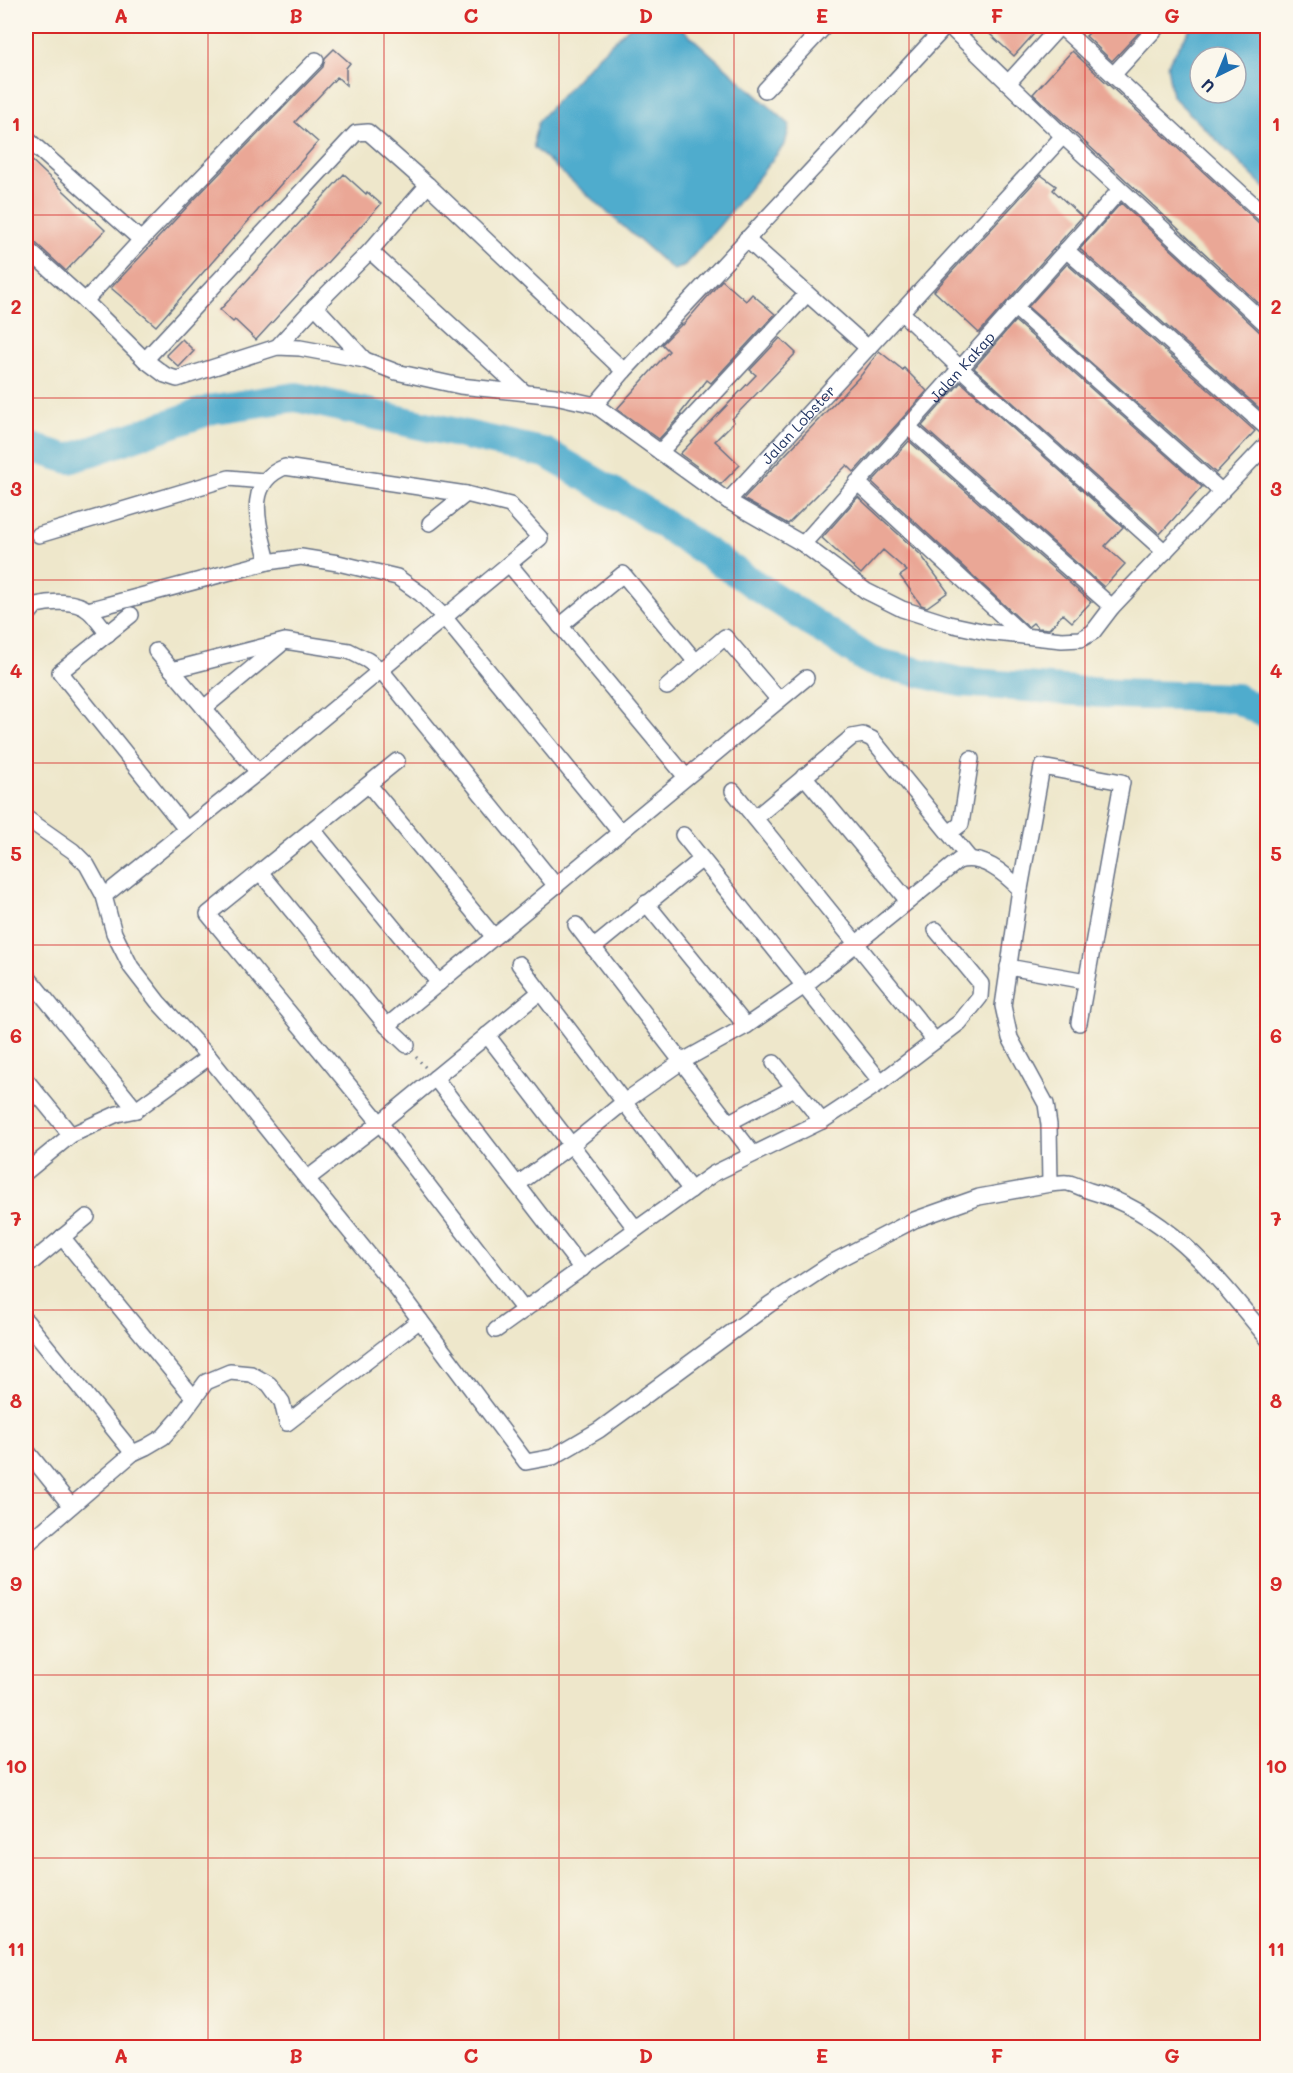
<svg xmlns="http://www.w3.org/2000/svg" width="1293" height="2073" font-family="Mali,sans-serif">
<rect width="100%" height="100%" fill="#fbf7ec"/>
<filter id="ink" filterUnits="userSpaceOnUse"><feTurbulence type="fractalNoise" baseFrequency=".0167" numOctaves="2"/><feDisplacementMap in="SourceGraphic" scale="12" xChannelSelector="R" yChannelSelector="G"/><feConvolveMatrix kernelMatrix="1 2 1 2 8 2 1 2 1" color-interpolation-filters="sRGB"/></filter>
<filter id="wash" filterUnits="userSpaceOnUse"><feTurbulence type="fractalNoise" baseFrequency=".008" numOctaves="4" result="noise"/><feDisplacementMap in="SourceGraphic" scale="24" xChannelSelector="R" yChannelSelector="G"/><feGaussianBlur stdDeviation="1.35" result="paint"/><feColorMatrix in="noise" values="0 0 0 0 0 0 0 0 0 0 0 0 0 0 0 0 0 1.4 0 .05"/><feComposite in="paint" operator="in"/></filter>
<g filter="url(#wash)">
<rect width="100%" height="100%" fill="#eee7cb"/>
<path fill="#4faccd" stroke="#356e96" stroke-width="1.5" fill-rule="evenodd" d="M630,26H679L790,125L785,144L720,225L683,267L673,270L534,148V138L539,120L594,60Z
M1192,26H1267V190L1172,96L1167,65ZM1200,57H1236V93H1200Z"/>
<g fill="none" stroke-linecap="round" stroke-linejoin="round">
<path stroke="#4faccd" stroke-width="30" d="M26,446L69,459L213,409L296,397L546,453L638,507L870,661L960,682L1116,694L1236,698L1268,715"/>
</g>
<g id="blocks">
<path fill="#eaa796" d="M981,26H1041L1014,56Z
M1080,26H1145L1112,61L1086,36L1089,33Z
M334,49L350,63L346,68V85L337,77L295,122L318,142L156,326L111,288L188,206L323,67L325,58Z
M1072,51L1261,225L1268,229V312L1033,94Z
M26,155L105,230L66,271L26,234Z
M344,174L366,194L367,192L381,204L256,340L235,320L233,322L220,310Z
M1041,175L1056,186L1053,190L1082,217L979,333L934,291Z
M1121,203L1261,333L1268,336L1267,415L1080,249Z
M1067,264L1255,431L1216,473L1028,307Z
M722,280L746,301L752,294L775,314L711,383L707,380L680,414L681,415L659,439L617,409L669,351L662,344L682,324L683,325Z
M1015,321L1202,487L1160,534L974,368Z
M780,338L796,353L732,419L734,422L715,441L740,465L721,484L680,454L756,375L750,370Z
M182,339L194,351L179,367L166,355Z
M879,351L903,370L904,368L927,391L854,472L847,465L788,524L743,499L862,374Z
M961,382L1123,527L1105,546L1125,564L1104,587L922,426Z
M909,441L1091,602L1072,622L1063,614L1049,629L1038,628L1033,623L1028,627L872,482Z
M858,497L921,555L948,592L927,607L921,605L900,576L907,571L883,550L861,574L822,538Z"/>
</g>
</g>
<g filter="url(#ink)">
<use href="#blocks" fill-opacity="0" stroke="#656f84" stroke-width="1.5"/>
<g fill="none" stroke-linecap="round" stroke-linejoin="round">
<defs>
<g id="minor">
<path d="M1113,75L1158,26"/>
<path d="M1008,83L1060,26L1268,218"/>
<path d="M765,90L825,26"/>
<path d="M1063,136L1268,326"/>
<path d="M26,138L141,240L316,60"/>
<path d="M746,239L868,348L1063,136L949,26"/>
<path d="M26,248L85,301L145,360L356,133L368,132L428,185L624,371L946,26"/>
<path d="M1066,250L1268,429"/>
<path d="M370,251L524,392"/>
<path d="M85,301L141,240"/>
<path d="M315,306L365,360"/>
<path d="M1014,307L1221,491"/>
<path d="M901,312L960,368L1165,552"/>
<path d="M277,347L315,306L370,251L428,185"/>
<path d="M145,360L165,375L177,379L277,347L300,348L365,360L396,372L460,386L555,396L595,405L728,501L803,544L866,591L902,609L949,624L986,632L1062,640L1081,639L1093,632L1112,607L1268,443"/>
<path d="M595,405L624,371"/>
<path d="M907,426L1112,607"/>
<path d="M660,452L807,294"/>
<path d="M857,482L1024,636"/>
<path id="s1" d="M728,501L868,348"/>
<path d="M39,535L229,478L263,481"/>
<path id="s2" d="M803,544L1120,190"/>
<path d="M268,562C260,527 242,484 285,467L466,494"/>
<path d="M509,564L686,777"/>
<path d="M88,610L268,562L301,557L338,563L397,577L421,594L444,617L620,832"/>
<path d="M131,615L60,672L186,829"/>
<path d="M26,622L27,616L36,605C51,601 76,600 89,611C96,617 102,627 108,634"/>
<path d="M560,626L623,574L696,662"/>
<path d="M156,651L258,772"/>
<path d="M172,670L285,641L349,651L367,660L380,669L556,886"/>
<path d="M667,687L725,637L779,700"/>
<path d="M204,708L280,645"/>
<path d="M397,761L208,914L380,1123L524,1310"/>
<path d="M804,776L908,901"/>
<path d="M369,785L494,937"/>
<path d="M733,791L935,1041"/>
<path d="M26,818L73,851L87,865L104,896L114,933L131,967L158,1002L209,1057"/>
<path d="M755,818L852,737L863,735L872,739L969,858"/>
<path d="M313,830L439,983"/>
<path d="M949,833L961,824L971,759"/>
<path d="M683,835L881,1082"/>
<path d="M260,872L387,1026L407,1045"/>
<path d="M1020,889L1042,767L1122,782L1079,1023"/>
<path d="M104,896L258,772L540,538L510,505L466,494L430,523"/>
<path d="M646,903L746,1026"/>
<path d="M576,925L753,1154"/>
<path d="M593,948L702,859"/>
<path d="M519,964L691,1190"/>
<path d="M1008,967L1086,981"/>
<path d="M26,975L136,1110"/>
<path d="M387,1026L806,678"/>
<path d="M487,1035L636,1229"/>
<path d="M774,1063L822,1121"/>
<path d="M435,1078L582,1269"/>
<path d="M26,1080L71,1135"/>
<path d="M728,1123L794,1088"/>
<path d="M26,1172L71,1135L117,1114L136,1110L209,1057L307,1179L380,1123L540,992"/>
<path d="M307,1179L396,1288L526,1462L553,1457L599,1430L770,1304L835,1261L914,1220L979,1197L1050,1184"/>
<path d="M518,1184L571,1145L624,1102L681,1062L746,1026L804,986L958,861C982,854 1004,873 1020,889L1003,1006L1010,1038L1046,1104L1049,1125L1050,1184C1055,1184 1063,1182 1068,1183C1075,1184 1083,1189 1090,1191C1169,1213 1218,1278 1268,1339"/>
<path d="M62,1237L194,1398"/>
<path d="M26,1267L87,1217"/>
<path d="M26,1321L133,1453"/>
<path d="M496,1330L713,1174L822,1121L881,1082L960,1022L980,997L981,984L936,930"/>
<path d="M26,1450L71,1506"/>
<path d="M26,1545L133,1453L146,1447L163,1437L179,1419L206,1382L230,1372L251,1374L269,1384L282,1402L287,1423L420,1320"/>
</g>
</defs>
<use href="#minor" stroke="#656f84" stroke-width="18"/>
<path stroke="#656f84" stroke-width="3" stroke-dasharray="1.5 4.5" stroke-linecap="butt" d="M416,1057L426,1068"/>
<use href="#minor" stroke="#fff" stroke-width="15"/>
</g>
</g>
<path fill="none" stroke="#d62828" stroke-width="1.5" stroke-opacity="0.55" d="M208,26V2048M384,26V2048M559,26V2048M734,26V2048M909,26V2048M1085,26V2048M26,215H1268M26,398H1268M26,580H1268M26,763H1268M26,945H1268M26,1128H1268M26,1310H1268M26,1493H1268M26,1675H1268M26,1858H1268"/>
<g text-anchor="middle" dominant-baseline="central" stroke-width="6" stroke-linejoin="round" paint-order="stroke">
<g font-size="15" fill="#1b2f5e" stroke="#fbf7ec">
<text stroke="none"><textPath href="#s2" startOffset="238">Jalan Kakap</textPath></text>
<text stroke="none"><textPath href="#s1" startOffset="104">Jalan Lobster</textPath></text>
</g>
</g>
<rect width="1293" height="2073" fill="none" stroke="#fbf7ec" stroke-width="66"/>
<g transform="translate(1218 75) rotate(223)"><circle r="28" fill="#fbf7ec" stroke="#a1a7b3" stroke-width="1.5"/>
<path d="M0-4.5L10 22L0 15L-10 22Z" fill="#1f6fb2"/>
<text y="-9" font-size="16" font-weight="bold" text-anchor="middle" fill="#1b2f5e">U</text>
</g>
<rect x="33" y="33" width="1227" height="2007" fill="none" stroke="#d62828" stroke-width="2"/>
<g font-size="20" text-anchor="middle" font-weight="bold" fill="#d62828">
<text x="121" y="23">A</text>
<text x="296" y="23">B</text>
<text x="471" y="23">C</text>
<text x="646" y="23">D</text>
<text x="822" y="23">E</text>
<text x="997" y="23">F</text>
<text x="1172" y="23">G</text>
<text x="16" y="131">1</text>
<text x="1276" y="131">1</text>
<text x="16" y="314">2</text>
<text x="1276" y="314">2</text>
<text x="16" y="496">3</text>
<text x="1276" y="496">3</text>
<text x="16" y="678">4</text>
<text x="1276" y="678">4</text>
<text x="16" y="861">5</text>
<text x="1276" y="861">5</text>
<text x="16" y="1043">6</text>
<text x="1276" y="1043">6</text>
<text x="16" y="1226">7</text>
<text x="1276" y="1226">7</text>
<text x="16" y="1408">8</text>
<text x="1276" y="1408">8</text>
<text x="16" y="1591">9</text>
<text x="1276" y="1591">9</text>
<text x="16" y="1773">10</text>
<text x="1276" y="1773">10</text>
<text x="16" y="1956">11</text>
<text x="1276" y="1956">11</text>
<text x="121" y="2063">A</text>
<text x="296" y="2063">B</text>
<text x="471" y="2063">C</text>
<text x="646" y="2063">D</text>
<text x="822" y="2063">E</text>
<text x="997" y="2063">F</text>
<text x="1172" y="2063">G</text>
</g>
</svg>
